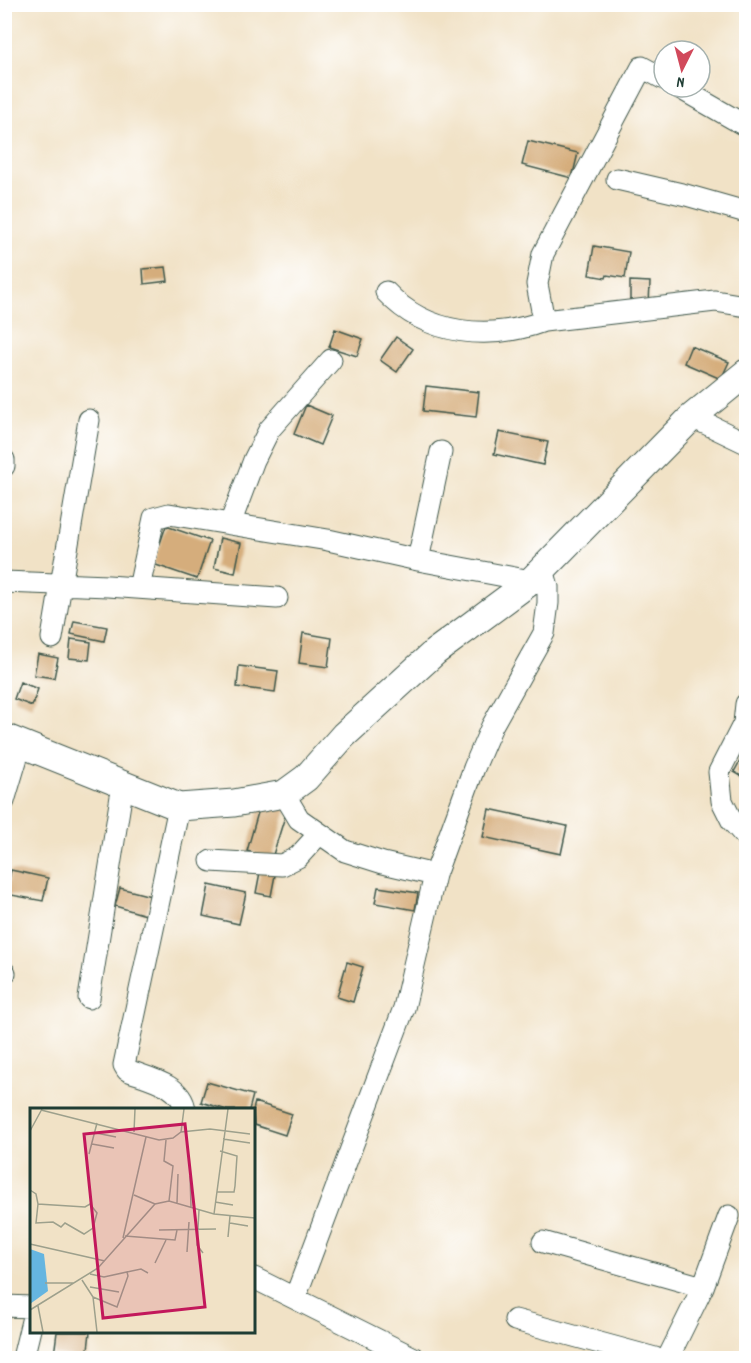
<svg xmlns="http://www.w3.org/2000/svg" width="751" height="1363" font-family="Dekko,sans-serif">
<rect width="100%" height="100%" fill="#fff"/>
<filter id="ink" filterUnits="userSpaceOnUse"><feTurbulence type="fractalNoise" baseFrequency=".0167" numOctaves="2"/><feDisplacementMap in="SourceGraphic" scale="12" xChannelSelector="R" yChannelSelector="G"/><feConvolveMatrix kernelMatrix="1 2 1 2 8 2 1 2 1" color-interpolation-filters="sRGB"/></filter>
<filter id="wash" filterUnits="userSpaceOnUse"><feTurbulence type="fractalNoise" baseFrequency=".008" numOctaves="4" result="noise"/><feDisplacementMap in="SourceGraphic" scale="24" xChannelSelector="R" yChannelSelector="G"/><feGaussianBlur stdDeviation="1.35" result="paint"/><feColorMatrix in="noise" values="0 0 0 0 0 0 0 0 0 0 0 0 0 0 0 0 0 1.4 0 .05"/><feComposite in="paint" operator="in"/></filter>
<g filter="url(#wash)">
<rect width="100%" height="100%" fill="#f1e2c6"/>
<g id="blocks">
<path fill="#d5ad7b" d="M528,141L578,153L572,178L522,165Z
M594,246L629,252L625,278L607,275L606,278L589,275Z
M166,267L168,281L144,284L143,269Z
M630,281L650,282L649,304L630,303Z
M335,329L363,339L357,356L329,347Z
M396,337L413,349L397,372L380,360Z
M691,346L729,362L721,379L684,363Z
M426,386L479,392L476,417L423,411Z
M306,405L332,416L320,445L294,434Z
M499,432L548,442L543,465L494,454Z
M166,526L210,541L197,579L153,564Z
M220,538L241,543L235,573L214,568Z
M74,621L107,627L104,641L71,634Z
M303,633L332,638L328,667L299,663Z
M71,639L91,642L89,660L69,658Z
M38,654L58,658L54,678L34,675Z
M239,666L278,671L275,692L237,687Z
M20,682L38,689L32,706L14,699Z
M746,750V779L734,772Z
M261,802L287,810L272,858L247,851Z
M489,809L567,826L561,854L483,837Z
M261,867L276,870L271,896L256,893Z
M11,870L48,878L43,901L6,894Z
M209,885L246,893L239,924L203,916Z
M378,887L418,893L415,910L375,903Z
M120,888L151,896L146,915L115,906Z
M347,962L363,967L353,1002L337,997Z
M207,1082L253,1095L249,1110H227L201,1102Z
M255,1102L292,1114L285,1135L254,1125L253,1110Z
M57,1332H90L87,1358L54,1355Z"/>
</g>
</g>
<g filter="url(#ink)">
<use href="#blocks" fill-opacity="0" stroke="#3e564a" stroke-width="1.5"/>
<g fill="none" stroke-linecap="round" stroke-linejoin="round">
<defs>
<path id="minor" d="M664,79L642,67L543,254L537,284L544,321L715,301L746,306
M678,87L746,126
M617,179L686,195L746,212
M386,292C427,336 490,341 544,321
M692,417L746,443
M4,460V466
M230,524L254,460L269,430L331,360
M418,560L441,452
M4,582L108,586L277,598
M139,588L154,518L169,514L328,540L418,560L531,581
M52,638L89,420
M746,704L744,723L719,772L722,801L732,821L746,837
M284,794L299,819L345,851L383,863L435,875
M4,801L21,744
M179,807L124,1065L127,1070C147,1078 182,1084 185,1110
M211,861L282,865L298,857L319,834
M4,972L5,973
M89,998L123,784
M543,1242L703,1287
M254,1278L414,1358
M295,1298L404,1008L435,875L474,768L492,726L544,633L548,603V587L543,569
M4,1306L32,1307
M515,1320L655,1358
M23,1358L32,1321
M668,1358L703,1287L729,1216"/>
<path id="tertiary" d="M4,737L179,807L234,803L284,794L306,778L344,735L435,652L531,581L692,417L746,373"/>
</defs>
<use href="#minor" stroke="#3e564a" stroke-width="23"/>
<use href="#tertiary" stroke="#3e564a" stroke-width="29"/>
<use href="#minor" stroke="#fff" stroke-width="21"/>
<use href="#tertiary" stroke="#fff" stroke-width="27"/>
</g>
</g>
<g transform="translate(30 1108)">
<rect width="225" height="225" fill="#f1e2c6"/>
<path d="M0,141L14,146L18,183L0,196Z" fill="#65b5e0"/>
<path fill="none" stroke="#9da08c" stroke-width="1.5" d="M11,2L129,32L143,30L151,24L180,21L220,26M0,23L12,1M104,24L105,1M151,24L154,1M66,25L86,29M193,31L220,35M136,32L134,53L143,58L139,93M62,36L84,40M59,46L67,15M160,68L161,99M0,82L6,86L8,96L55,99L60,96L67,105L63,120L54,126L35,115L31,119L23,114L6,115L8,96M187,84H204L205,78L207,48L190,43M104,87L125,96M185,94L203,97M147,95L148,66M169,102L167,137L173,145M184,106L198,1M200,115L218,118M129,122L186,121M95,128L145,132L147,122M198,129L200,108M93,130L116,29M0,136L75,153M157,144L159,114M125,155L136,132M97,164L111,161L118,165M60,166L74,169L97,164L98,168L87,199L63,189M52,172L63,189L67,224M15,175H44M60,179L89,184M8,198L13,224M0,202L68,160L125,96L139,93L184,106L225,110"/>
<path fill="#c2185b" fill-opacity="0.15" stroke="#c2185b" stroke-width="3" d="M155,16L175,199L73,210L54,26Z"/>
<rect width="225" height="225" fill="none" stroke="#1f3d34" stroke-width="3"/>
</g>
<rect width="751" height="1363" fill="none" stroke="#fff" stroke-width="24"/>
<g transform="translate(682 69) rotate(186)"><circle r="28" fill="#ffffff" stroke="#a5b1ae" stroke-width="1.5"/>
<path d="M0-4.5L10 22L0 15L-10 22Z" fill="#d1495b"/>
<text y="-9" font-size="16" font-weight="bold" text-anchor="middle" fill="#1f3d34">N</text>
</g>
</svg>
